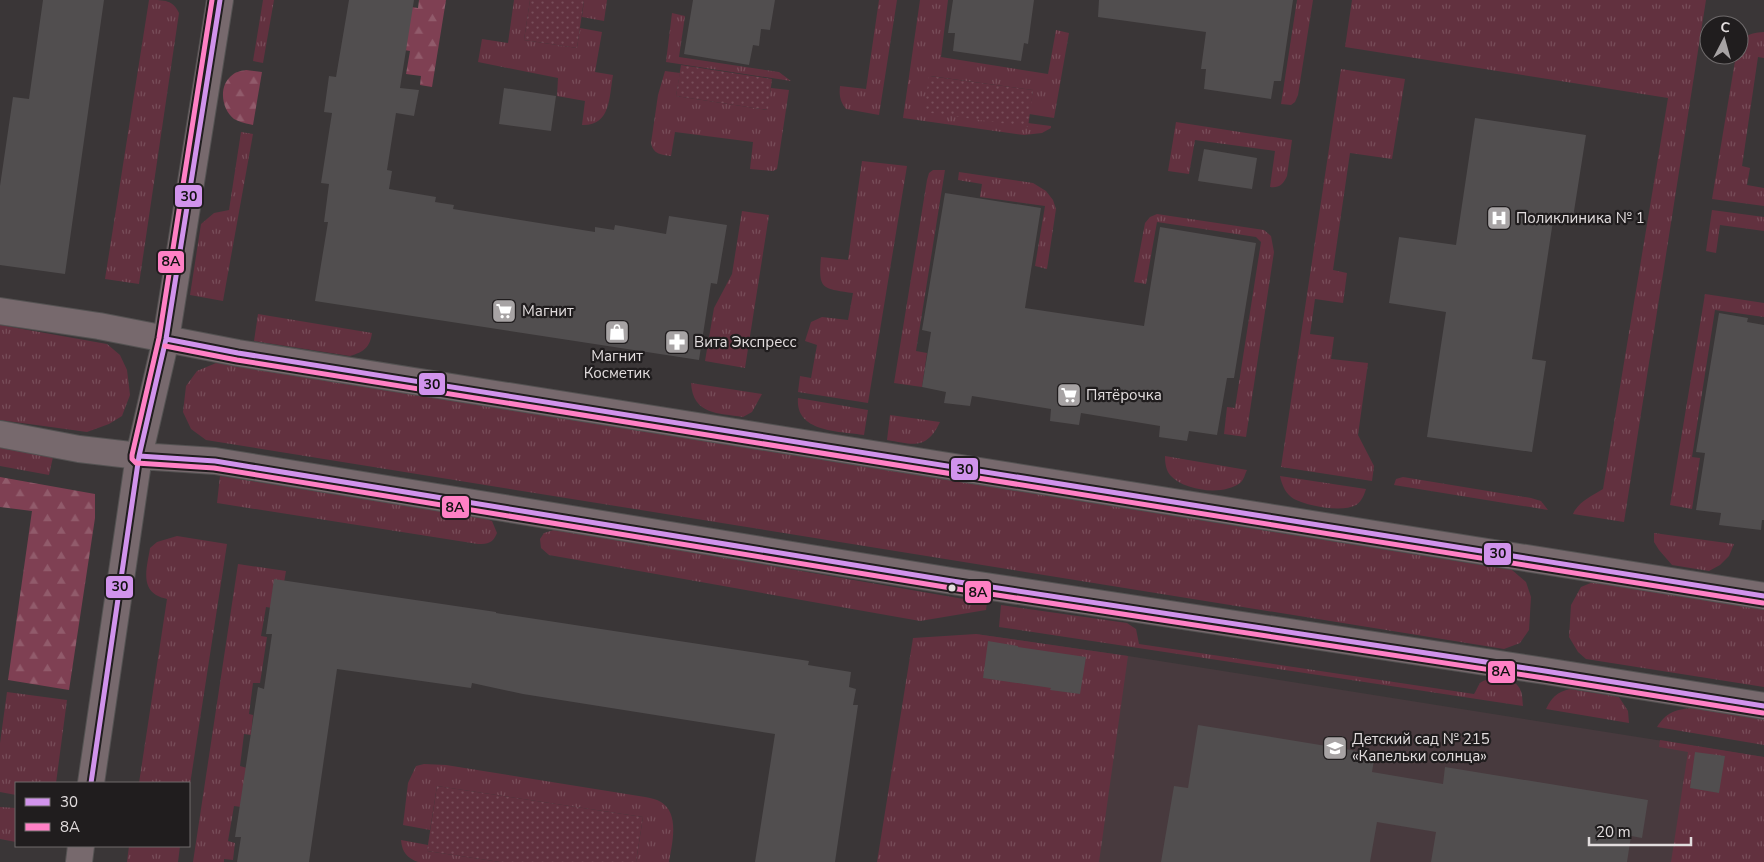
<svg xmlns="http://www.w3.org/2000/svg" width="1764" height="862" font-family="'Nunito Sans',sans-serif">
<defs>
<pattern id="grass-tufts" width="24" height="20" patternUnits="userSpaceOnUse" patternTransform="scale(1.25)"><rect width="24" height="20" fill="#62313f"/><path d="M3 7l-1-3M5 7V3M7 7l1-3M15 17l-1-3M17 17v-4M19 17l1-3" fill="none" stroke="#784e5a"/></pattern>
<pattern id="forest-firs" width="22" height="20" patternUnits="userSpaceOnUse" patternTransform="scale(1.25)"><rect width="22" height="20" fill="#7f4053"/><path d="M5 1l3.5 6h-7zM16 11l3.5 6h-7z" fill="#915b6b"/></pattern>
<pattern id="park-dots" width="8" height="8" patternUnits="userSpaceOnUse" patternTransform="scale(1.25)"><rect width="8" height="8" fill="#62313f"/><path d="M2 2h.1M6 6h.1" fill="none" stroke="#784e5a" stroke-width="1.8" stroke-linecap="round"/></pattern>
</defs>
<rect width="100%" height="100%" fill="#3a3637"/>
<path fill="#483a3e" d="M976,634L1128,656L1764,757V862H941Z"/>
<path fill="url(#grass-tufts)" d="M149,0C165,0 173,0 179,13L139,284L105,279Z
M263,0H274L263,63L253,61Z
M514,0H530L524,40L577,48L580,28L602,32L595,72L613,75C609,97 611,126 582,125L585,101L557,96L558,78L478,62L482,39L508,43Z
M584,0H607L604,21L582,17Z
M879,0H897L879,115L846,109C840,101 839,96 840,86L866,89Z
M920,0H948L941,57L1048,74L1056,30L1069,33L1054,118L1029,114L1033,90L930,76L1028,127V123L1051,126V128L1042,133L1024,135L903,118Z
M1297,0H1313L1298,95L1295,102L1291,105L1281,104Z
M1352,0H1706L1624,522L1573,514C1578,502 1592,496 1603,489L1668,98L1345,47Z
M672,13L685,16L679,57L779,72L791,81L666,62Z
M1764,32V58L1758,57L1742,166L1750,168L1747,185L1764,188V206L1712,199L1736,55H1739C1739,37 1747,33 1764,32Z
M1341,69L1405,79L1392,159L1350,153L1333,270L1347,273L1343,303L1315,299L1310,334L1334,337L1331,359L1368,363L1358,435L1374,466L1372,481L1281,467Z
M665,71L680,73L676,96L767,110L771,88L789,90L777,169L773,171L750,169L753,142L675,132L671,156C661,155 653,154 651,143L658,95Z
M1176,122L1292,140L1287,176C1283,185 1279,188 1270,187L1275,151L1195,140L1189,174L1168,171Z
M241,132L253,134L223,301L190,295L201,224L214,213L229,210Z
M862,161L907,166L868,403L798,392L800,376L811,378L817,345L805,341L811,322L822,317L848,320L853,293C822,288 818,290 821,257L848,260Z
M933,170H945L916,351L927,353L922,387L894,383L927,180L929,173Z
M959,172L1033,183L1046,191L1053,200L1056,209L1047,269L1035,266L1045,206L980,197L982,184L958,180Z
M1712,210L1764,217V231L1720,225L1716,253L1706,251Z
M742,211L769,215L745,368L705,361L714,308L732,274Z
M1157,214L1264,230L1271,236L1274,252L1246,437L1224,434L1227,407L1235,408L1261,242L1256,237L1157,222L1146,284L1134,282L1145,223L1150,217Z
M1705,294L1764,303V317L1715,310L1692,457L1700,458L1692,509L1670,505Z
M258,314L372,333C370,347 364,352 350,356L254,341Z
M0,325L107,344L120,355L127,370L130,395L122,416L109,424L87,432L0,420Z
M216,363L1512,570L1526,582L1531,597L1529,630L1520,643L1504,649L206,440L191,429L183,412L186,386L197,371Z
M691,383L762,394L752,412L743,417C718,413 693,415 691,383Z
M798,398L868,410L864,435C841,431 795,433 798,398Z
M890,415L940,422C926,451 913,444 887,440Z
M0,448L53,457L49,475L0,466Z
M1165,456L1247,470C1245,474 1244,480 1240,483C1223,496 1184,491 1170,475C1166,470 1165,463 1165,456Z
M220,476L483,518L492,521L497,533C493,543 488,544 478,544L217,503Z
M1280,476L1366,489C1364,495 1362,501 1356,505C1342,513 1308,506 1294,499C1286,494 1282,486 1280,476Z
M1403,477L1531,498L1541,501L1548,510L1394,485L1396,479Z
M557,529L987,603L986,610L920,621L549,555L541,548L540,539L544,533Z
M1654,533L1734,544L1729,556L1720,565L1709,571L1672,565L1659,550L1654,542Z
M177,536L227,544L189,791V783H139L167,599C164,598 159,597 156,595C140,585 148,563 150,548L157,542Z
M238,564L286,571L282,594L272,608L266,607L261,636L267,637L260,683H253L249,714L253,715L251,735L244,734L240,766L247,768L241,807L234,806L228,841L235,843L233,860L224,859V862H193Z
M1593,582L1764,609V687L1586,659L1578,652L1569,637L1571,605L1581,587Z
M1001,605L1127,623L1136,629L1139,644L1474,694C1476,691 1478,686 1480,683C1488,676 1512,677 1518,686C1523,692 1522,699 1523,706L999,627Z
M976,634L1128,656L1099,862H877L913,638Z
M1570,689L1619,697L1628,711L1629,723L1546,709C1552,697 1557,692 1570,689Z
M7,692L67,700L56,783H16V795L0,792V743Z
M1691,708L1764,719V745L1657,727C1667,712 1674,710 1691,708Z
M1660,740L1764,757V862H1671L1688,752L1659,747Z
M424,764L446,765L645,797C650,798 656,799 661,802C680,814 672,843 669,862H636L643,817L437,786L430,830L403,825L408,783L416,766Z
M0,807L16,808V842L0,839Z
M401,840L428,845L427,851L500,862H418C407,858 402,852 401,840Z
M129,846H180L178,862H127Z"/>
<path fill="url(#forest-firs)" d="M419,0H446L432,87L420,85L421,76L406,74L410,51L404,50L411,7L418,8Z
M246,70L262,72L253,125C248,124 239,122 234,119C222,110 218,87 231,76C235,72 240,71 246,70Z
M0,477L95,494V518L69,690L8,680L32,511L0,507Z"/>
<path fill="url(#park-dots)" d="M530,0H584L577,48L524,40Z
M681,65L772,79L768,110L676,96Z
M929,76L1033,90L1028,127L924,112Z
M437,786L643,817L636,862H500L427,851Z"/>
<path fill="#514e4f" d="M43,0H104L65,274L0,265V186L13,97L29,99Z
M349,0H414L400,88L419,90L414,116L396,113L387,170L392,171L389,189L436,197L435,202L454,205L453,209L595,232V227L614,230L615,225L666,234L669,216L727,225L717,284L711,283L699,360L315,301L328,222H324L329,184L321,183L332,113L324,112L329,76L336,77Z
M693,0H775L770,30L761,29L759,46L753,45L749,65L684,54Z
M953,0H1034L1028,44L1024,43L1021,61L953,51L955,33H948Z
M1099,0H1293L1281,81H1274L1271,99L1204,89L1206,69H1201L1206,32L1098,17Z
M504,88L556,96L551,131L499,124Z
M1475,118L1586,135L1572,224L1553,221L1532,359L1546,361L1532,452L1427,437L1446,312L1389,303L1399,237L1456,245Z
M1204,149L1257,158L1252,189L1198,181Z
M945,193L1041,208L1025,308L1144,326L1160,227L1256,243L1234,378H1227L1217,435L1189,431L1187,441L1159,437L1160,426L1081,413L1079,425L1050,421L1051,409L972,396L970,406L944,403L946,392L922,387L931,332L922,330Z
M1719,313L1748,318L1747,322L1764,325V520H1762L1761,530L1719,525L1721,513L1696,510L1705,453L1696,452Z
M274,579L496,612V613L809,661L808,665L851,672L849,687L856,689L853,705H858L835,862H755L775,734L523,694L472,683L471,688L337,669L309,862H237L241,837H235L258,687L264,689L272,634H266Z
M988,641L1018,646V647L1086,657L1080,694L1050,690L1051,688L983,678Z
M1198,725L1375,754L1372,772L1443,784L1445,767L1648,800L1642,838L1631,836L1627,862H1431L1436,832L1377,822L1370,862H1161L1174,786L1188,788Z
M1695,752L1725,756L1719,793L1690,788Z"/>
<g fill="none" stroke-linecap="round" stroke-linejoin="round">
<defs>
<path id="street" d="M0,311L99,326L238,353L1764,596
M0,434L79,449L139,456L215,461L952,581L1545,671L1764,706
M91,783L139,456L166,339L220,0
M79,862L81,846"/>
</defs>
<use href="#street" stroke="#545252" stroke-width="28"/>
<use href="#street" stroke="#77696d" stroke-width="26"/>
<defs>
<path id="bus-1" d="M166,339L238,353L1764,596
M139,456L215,461L952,581L1545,671L1764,706
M91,783L139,456L166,339L220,0"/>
<path id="bus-2" d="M212,0L159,338L132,455V459L136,463L214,468L951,588L1544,678L1763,713
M165,346L237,360L1763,603"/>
</defs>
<use href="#bus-1" stroke="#201d1e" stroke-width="9"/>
<use href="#bus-2" stroke="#201d1e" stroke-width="9"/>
<use href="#bus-1" stroke="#d193ec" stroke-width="5"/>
<use href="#bus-2" stroke="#ff80c5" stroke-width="5"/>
</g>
<defs>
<symbol id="hospital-square" viewBox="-11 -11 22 22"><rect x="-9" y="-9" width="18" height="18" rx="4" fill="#a7a3a4" stroke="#201d1e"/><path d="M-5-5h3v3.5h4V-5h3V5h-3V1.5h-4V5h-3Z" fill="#fff"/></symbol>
<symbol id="supermarket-square" viewBox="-11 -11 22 22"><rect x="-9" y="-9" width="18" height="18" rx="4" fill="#a7a3a4" stroke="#201d1e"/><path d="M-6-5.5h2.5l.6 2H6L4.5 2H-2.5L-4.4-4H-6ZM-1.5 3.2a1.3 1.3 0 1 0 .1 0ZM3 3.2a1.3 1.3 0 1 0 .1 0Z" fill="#fff"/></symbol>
<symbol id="shop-square" viewBox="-11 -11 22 22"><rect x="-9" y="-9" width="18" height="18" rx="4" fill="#a7a3a4" stroke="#201d1e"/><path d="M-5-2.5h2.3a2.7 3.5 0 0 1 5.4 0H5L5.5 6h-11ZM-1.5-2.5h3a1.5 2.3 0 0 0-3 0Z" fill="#fff"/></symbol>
<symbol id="pharmacy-square" viewBox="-11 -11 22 22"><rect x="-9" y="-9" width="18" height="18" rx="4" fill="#a7a3a4" stroke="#201d1e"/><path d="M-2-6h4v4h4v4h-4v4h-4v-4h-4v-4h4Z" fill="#fff"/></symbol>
<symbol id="school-square" viewBox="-11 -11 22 22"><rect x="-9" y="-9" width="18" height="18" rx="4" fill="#a7a3a4" stroke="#201d1e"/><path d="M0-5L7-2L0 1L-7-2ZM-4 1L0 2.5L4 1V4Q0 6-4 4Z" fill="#fff"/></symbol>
</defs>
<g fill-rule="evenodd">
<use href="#hospital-square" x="1485" y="204" width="28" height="28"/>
<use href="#supermarket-square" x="490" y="297" width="28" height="28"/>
<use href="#shop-square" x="603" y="318" width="28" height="28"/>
<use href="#pharmacy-square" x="663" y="328" width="28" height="28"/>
<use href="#supermarket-square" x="1055" y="381" width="28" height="28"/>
<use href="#school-square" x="1321" y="734" width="28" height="28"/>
</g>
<circle fill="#e2ddde" stroke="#201d1e" stroke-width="2" cx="952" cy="588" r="4.5"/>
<g text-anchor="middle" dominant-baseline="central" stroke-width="4.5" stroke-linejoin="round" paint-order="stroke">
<g font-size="15" fill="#e2ddde" stroke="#201d1e" text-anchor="start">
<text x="1516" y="218">Поликлиника № 1</text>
<text x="522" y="311">Магнит</text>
<text x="694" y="342">Вита Экспресс</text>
<text x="617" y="356" text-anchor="middle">Магнит<tspan x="617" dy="17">Косметик</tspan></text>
<text x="1086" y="395">Пятёрочка</text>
<text x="1352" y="739">Детский сад № 215<tspan x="1352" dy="17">«Капельки солнца»</tspan></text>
</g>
</g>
<g stroke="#201d1e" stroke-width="2">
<rect x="174" y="184" width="29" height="24" rx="5" fill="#d193ec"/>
<rect x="157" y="250" width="28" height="24" rx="5" fill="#ff80c5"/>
<rect x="418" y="372" width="28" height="24" rx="5" fill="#d193ec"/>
<rect x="950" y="457" width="29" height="24" rx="5" fill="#d193ec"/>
<rect x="441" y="495" width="29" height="24" rx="5" fill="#ff80c5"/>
<rect x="1483" y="542" width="29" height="24" rx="5" fill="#d193ec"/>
<rect x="105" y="575" width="29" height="24" rx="5" fill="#d193ec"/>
<rect x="964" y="580" width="28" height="24" rx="5" fill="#ff80c5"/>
<rect x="1487" y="660" width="29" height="24" rx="5" fill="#ff80c5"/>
</g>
<g font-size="14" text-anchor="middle" font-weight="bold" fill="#111">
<text x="189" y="201">30</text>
<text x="171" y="266">8А</text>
<text x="432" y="389">30</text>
<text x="965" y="474">30</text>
<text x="455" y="512">8А</text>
<text x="1498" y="558">30</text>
<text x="120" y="591">30</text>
<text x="978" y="597">8А</text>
<text x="1501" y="676">8А</text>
</g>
<rect x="15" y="782" width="175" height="65" fill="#201d1e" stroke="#6e6a6b"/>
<rect x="25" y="798" width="25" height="8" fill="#d193ec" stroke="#6e6a6b"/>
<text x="60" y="807" font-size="15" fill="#e2ddde">30</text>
<rect x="25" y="823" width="25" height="8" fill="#ff80c5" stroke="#6e6a6b"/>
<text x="60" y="832" font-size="15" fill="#e2ddde">8А</text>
<g transform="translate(1724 40) rotate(6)"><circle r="24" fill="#201d1e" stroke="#6e6a6b"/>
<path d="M0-4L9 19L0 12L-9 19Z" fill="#a7a3a4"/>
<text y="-8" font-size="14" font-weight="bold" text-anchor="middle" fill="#e2ddde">С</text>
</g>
<path d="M1589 837v8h102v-8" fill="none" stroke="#e2ddde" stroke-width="2.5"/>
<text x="1596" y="837" font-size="15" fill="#e2ddde" stroke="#201d1e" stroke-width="4" paint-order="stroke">20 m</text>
</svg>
